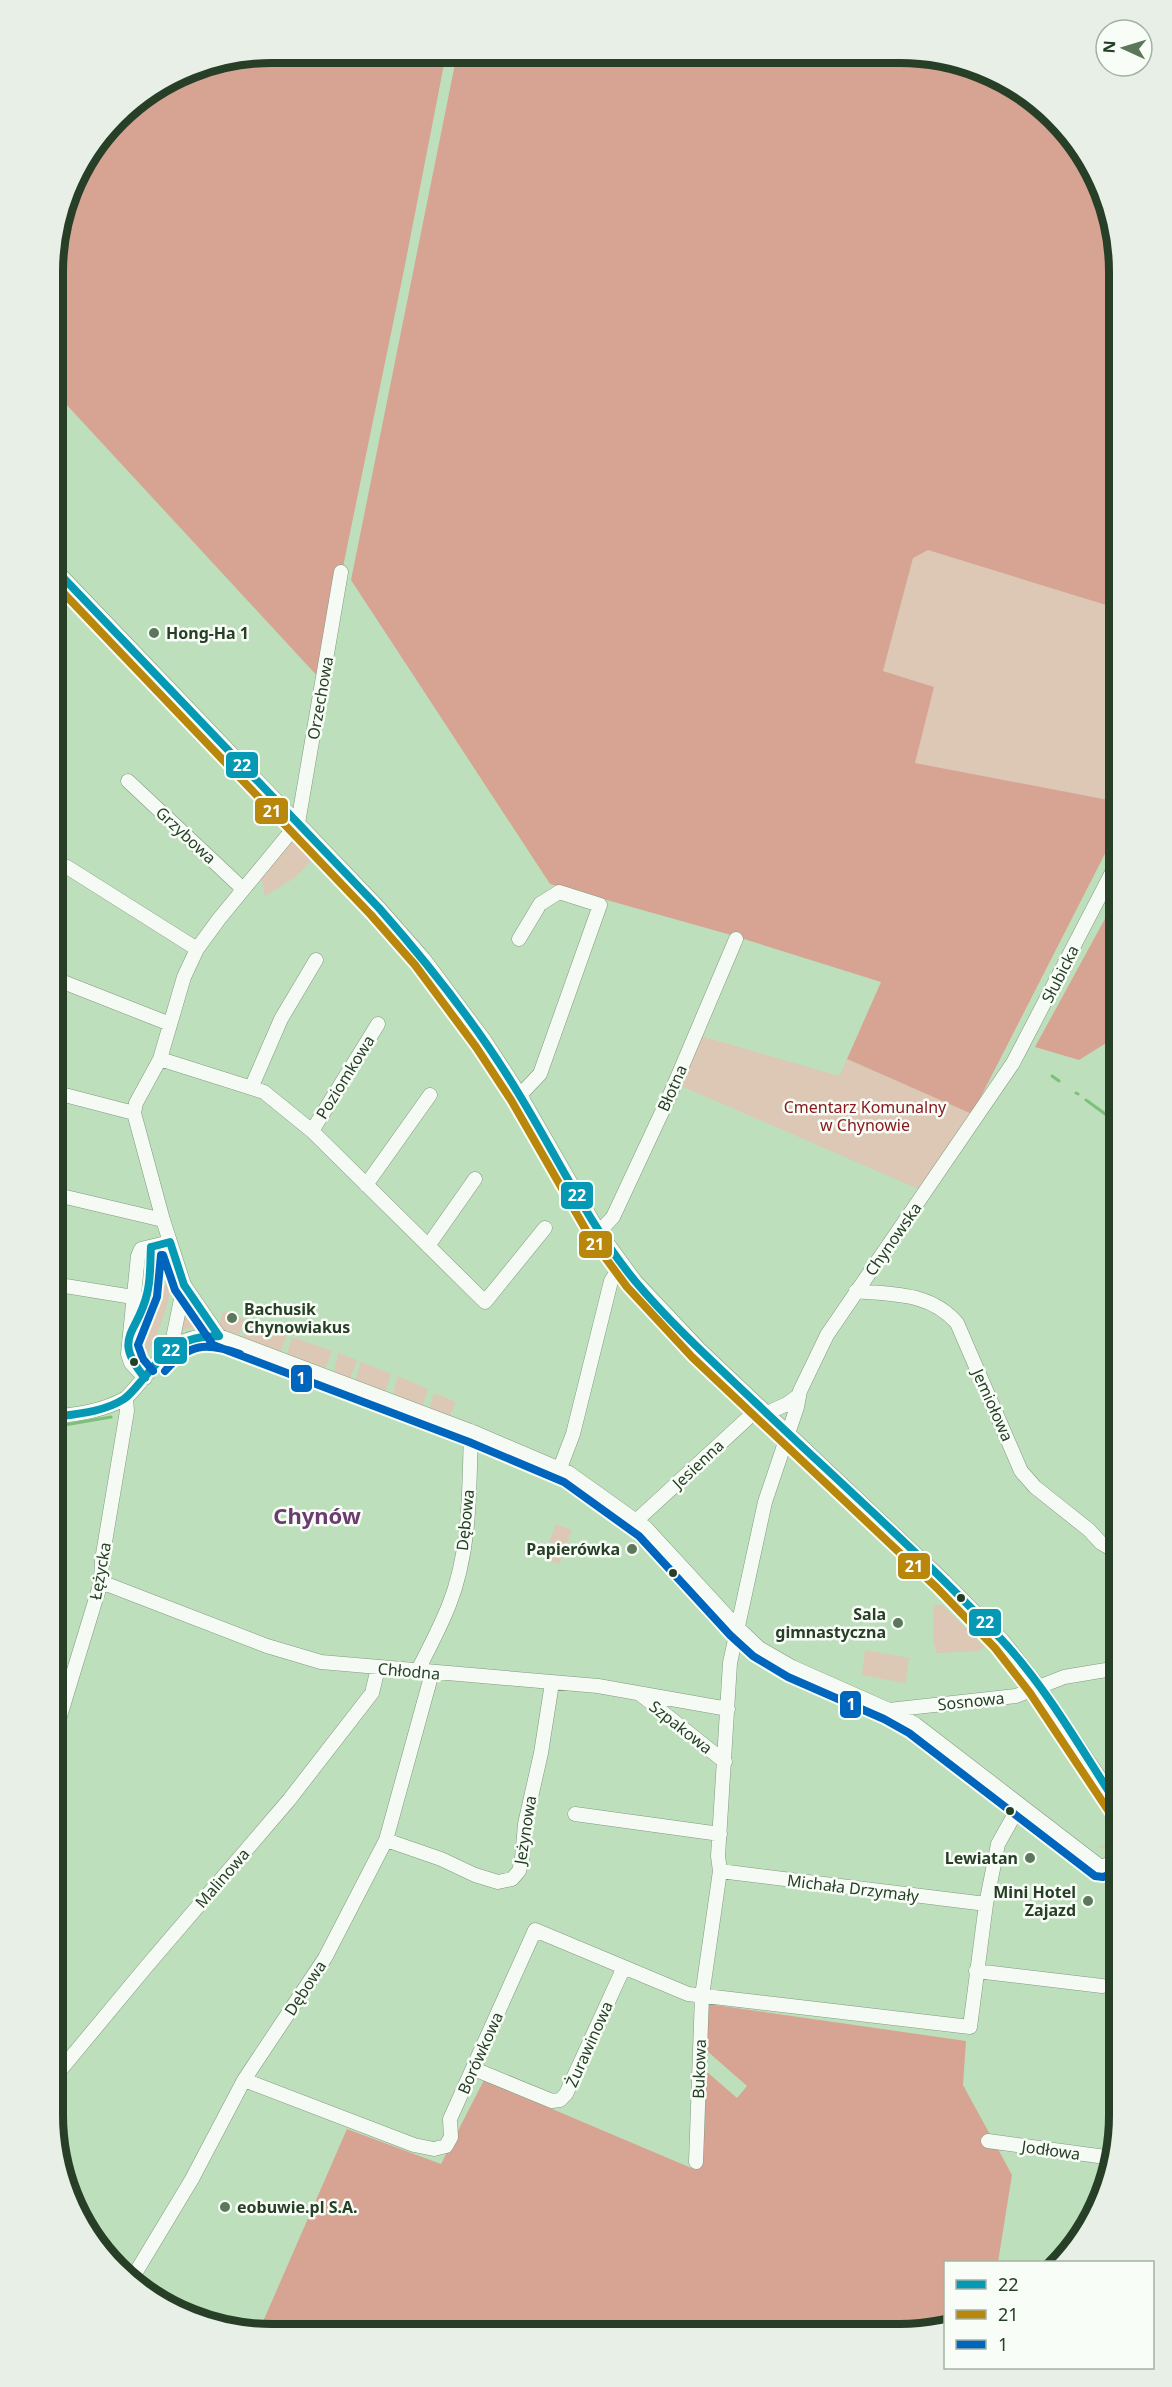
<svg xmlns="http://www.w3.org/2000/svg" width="1172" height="2387" font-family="'Noto Sans',sans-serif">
<rect width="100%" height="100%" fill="#bedfbc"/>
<path fill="#ddc7b5" d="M928,549L1119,609V802L914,763L934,687L883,671L913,558Z
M294,842L303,845L315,858L311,859C302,876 280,886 265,896L261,876L288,845Z
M697,1035L839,1076L847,1059L972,1114L923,1191L679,1085Z
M155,1265H158L156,1286L166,1287L168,1270C177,1290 157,1336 147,1354L144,1351L138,1356L135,1346L148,1306Z
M190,1308L196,1312L203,1323L201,1328L180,1329L185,1309Z
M223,1311L244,1319L240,1334L228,1332L219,1326Z
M248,1321L287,1334L281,1352L243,1338Z
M292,1337L332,1351L325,1369L287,1355Z
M338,1353L357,1360L350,1379L334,1373Z
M361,1362L391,1374L386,1390L382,1392L357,1382L356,1378Z
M398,1376L428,1389L423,1405L418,1406L395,1396L394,1389Z
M434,1393L456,1402L450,1415L447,1416L429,1410Z
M556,1524L572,1530L559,1564L543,1559Z
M933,1605H942L985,1647L977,1651L937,1653L933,1641Z
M865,1650L909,1658L905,1683L862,1675Z
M1106,1808L1119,1830V1844L1115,1847L1098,1848L1102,1845L1118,1842V1831H1106L1104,1809Z"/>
<path fill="#d7a493" d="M272,53L446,54L404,270L320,679L53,390V257L75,175L127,107L188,69Z
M457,54L942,57L997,75L1045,107L1108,202L1119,272V609L928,550L913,558L883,671L934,687L915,763L1119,802V821L1112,840L972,1114L847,1059L881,982L731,935L550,884L351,580Z
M1119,893V1035L1079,1060L1035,1047Z
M708,2004L966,2041L963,2085L1012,2175L998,2262H946L945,2327L900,2334L258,2333L347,2129L441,2164L484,2080L696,2170L700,2066L737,2098L747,2086L706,2050Z"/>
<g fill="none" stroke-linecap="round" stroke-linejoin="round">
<path stroke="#7cc17a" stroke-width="3" d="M1052,1076L1059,1081
M1076,1093L1078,1094
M1086,1100L1119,1124
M53,1427L111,1417"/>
<defs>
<path id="minor" d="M53,567L379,908L423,958L485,1041L520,1095L599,1232L635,1281L699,1349L944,1581L1003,1641L1039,1687L1119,1807
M128,781L243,889
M67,867L197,949
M519,939L540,904L559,892L600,905L540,1074L520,1095
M53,978L170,1024
M160,1059L264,1092L312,1131L485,1302L545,1228
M252,1086L281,1019L316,960
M53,1092L134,1113
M312,1131L378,1024
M366,1185L430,1095
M53,1194L163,1220
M599,1232L613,1217L669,1097L736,939
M428,1246L475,1179
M53,1284L133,1297
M856,1291C894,1295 930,1292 957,1323L1021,1471L1035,1487L1089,1530L1101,1543L1110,1548H1119
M219,1336L184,1285L163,1220L134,1113L136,1103L160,1059L184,977L197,949L219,919L298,823L341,572
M171,1348L184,1285
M145,1378L131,1363L128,1354L138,1256L141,1249L170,1242
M767,1413L787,1404L798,1396
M53,1417C79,1414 103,1411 126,1398C158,1366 168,1332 219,1336L473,1432L569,1473L646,1528L738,1628L759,1648L792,1667L889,1710L915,1724L1119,1881
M560,1468L573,1434L611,1281L622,1264
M636,1521L760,1407
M101,1582L267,1646L321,1662L598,1686L728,1709
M417,1672C428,1650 440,1628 449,1605C471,1550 469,1489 471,1431
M640,1694L725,1762
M889,1710L1016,1696L1064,1677L1106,1670L1119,1665
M53,1739L101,1582L102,1560L127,1411L126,1398
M575,1814L720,1834
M386,1840L441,1859L475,1875L498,1882L512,1879L519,1871L522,1859L525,1824L541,1753L552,1683
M1101,1867L1119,1860
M720,1871L986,1904
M976,1971L1102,1986
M474,2069L552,2101L560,2100L566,2094L624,1967
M53,2079L146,1967L289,1800L372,1693L378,1668
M244,2080L414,2145L434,2149L446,2146L451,2137L450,2119L535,1930L688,1994L970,2027L986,1904L998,1844L1020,1805
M988,2141L1113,2158
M696,2162L702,1996L720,1871L718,1856L730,1663L765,1502L797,1407L800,1391L827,1335L1013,1063L1119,859
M130,2282L192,2179L244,2080L325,1958L386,1840L432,1673"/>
</defs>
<use href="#minor" stroke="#809a7f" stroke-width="15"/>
<use href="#minor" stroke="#f5faf5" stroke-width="14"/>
<defs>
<path id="bus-1" d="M53,567L379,908C431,967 480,1029 520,1096C558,1158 589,1225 635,1281C671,1324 714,1363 755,1402C837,1480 923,1556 1001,1639C1047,1688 1082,1751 1119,1807
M151,1247L170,1242L184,1285L219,1336
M145,1378C111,1337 138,1334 147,1294C151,1279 150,1262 151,1247
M53,1417C76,1414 104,1412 124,1399C131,1394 137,1386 143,1379C167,1350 180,1336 219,1336"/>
<path id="bus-2" d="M53,582L371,915L415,965L476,1047L511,1100L590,1237L627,1287L692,1357L937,1588L995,1648L1030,1693L1110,1813"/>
<path id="bus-3" d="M153,1371L143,1359L138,1345L157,1297L161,1255H163L175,1290L213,1345L469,1442L564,1482L639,1536L730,1635L753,1656L788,1677L884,1719L909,1733L1095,1876L1103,1877L1119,1871
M165,1371C189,1343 206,1342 240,1354"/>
</defs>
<use href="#bus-1" stroke="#f8fef7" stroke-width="12"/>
<use href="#bus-2" stroke="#f8fef7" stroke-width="12"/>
<use href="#bus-3" stroke="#f8fef7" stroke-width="12"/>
<use href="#bus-1" stroke="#0699b5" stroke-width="8"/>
<use href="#bus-2" stroke="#b9870b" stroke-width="8"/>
<use href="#bus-3" stroke="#0065bd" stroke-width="8"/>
</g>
<g fill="#5c775a" stroke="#f8fef7" stroke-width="2">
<circle cx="154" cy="633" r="6"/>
<circle cx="232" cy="1318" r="6"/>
<circle cx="632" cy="1549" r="6"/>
<circle cx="898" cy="1623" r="6"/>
<circle cx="1030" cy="1858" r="6"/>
<circle cx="1088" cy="1901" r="6"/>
<circle cx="225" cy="2207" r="6"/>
</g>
<g fill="#273f26" stroke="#f8fef7" stroke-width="2">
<circle cx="134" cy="1362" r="5"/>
<circle cx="673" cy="1573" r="5"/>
<circle cx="961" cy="1598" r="5"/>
<circle cx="1010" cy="1811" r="5"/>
</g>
<g text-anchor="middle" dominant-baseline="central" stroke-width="5" stroke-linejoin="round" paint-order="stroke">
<g font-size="16" font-weight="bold" fill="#273f26" stroke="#f8fef7" text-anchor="end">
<text x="166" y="633" text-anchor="start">Hong-Ha 1</text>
<text x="244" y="1309" text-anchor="start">Bachusik<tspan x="244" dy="18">Chynowiakus</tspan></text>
<text x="620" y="1549">Papierówka</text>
<text x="886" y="1614">Sala<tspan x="886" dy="18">gimnastyczna</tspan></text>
<text x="1018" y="1858">Lewiatan</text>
<text x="1076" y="1892">Mini Hotel<tspan x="1076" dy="18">Zajazd</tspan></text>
<text x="237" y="2207" text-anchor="start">eobuwie.pl S.A.</text>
</g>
<g font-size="16" fill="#273f26" stroke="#f8fef7">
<text transform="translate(320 698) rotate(-80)">Orzechowa</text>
<text transform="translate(186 835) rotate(43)">Grzybowa</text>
<text transform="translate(1060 974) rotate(-63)">Słubicka</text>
<text transform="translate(345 1077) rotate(-58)">Poziomkowa</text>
<text transform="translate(672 1088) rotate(-66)">Błotna</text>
<text transform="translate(893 1239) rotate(-55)">Chynowska</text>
<text transform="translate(993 1405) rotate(66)">Jemiołowa</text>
<text transform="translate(698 1464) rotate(-43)">Jesienna</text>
<text transform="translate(465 1520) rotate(-84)">Dębowa</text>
<text transform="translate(100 1571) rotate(-80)">Łężycka</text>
<text transform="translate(409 1671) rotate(5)">Chłodna</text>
<text transform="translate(971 1701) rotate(-6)">Sosnowa</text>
<text transform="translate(681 1727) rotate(38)">Szpakowa</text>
<text transform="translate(525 1830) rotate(-81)">Jeżynowa</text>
<text transform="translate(222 1878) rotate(-49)">Malinowa</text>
<text transform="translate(853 1888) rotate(7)">Michała Drzymały</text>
<text transform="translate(305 1988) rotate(-57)">Dębowa</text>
<text transform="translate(589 2044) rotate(-66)">Żurawinowa</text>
<text transform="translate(480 2053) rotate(-66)">Borówkowa</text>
<text transform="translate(699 2069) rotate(-88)">Bukowa</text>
<text transform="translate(1051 2150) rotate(8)">Jodłowa</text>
</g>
<g font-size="16" fill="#871b21" stroke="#f8fef7">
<text x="865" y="1107">Cmentarz Komunalny<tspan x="865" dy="18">w Chynowie</tspan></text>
</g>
<g font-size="22" font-weight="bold" fill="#6b3c70" stroke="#f8fef7">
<text x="317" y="1515">Chynów</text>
</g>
</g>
<path d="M0 0H1172V2387H0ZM272 63H900A209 209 0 0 1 1109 272V2115A209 209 0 0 1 900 2324H272A209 209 0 0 1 63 2115V272A209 209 0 0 1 272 63Z" fill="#e7efe6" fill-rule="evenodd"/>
<path fill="none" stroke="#273f26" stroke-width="8" d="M272 63H900A209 209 0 0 1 1109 272V2115A209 209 0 0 1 900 2324H272A209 209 0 0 1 63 2115V272A209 209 0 0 1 272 63Z"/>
<g stroke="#f8fef7" stroke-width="2">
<rect x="225" y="751" width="34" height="28" rx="6" fill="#0699b5"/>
<rect x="254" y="797" width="35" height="28" rx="6" fill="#b9870b"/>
<rect x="560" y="1181" width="34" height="29" rx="6" fill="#0699b5"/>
<rect x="578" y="1230" width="35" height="29" rx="6" fill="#b9870b"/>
<rect x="153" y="1336" width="35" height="29" rx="6" fill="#0699b5"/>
<rect x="290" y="1364" width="23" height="29" rx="6" fill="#0065bd"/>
<rect x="897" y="1552" width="34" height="28" rx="6" fill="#b9870b"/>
<rect x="968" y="1608" width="34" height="29" rx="6" fill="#0699b5"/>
<rect x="839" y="1690" width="23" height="29" rx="6" fill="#0065bd"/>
</g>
<g font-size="16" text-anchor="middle" font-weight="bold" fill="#fff">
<text x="242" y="771">22</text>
<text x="272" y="817">21</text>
<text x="577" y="1201">22</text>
<text x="595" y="1250">21</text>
<text x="171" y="1356">22</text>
<text x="301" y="1384">1</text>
<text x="914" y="1572">21</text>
<text x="985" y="1628">22</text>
<text x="851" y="1710">1</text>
</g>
<rect x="944" y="2261" width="210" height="108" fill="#f8fef7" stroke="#a4b2a3" stroke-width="1.5"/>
<rect x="956" y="2280" width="30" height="9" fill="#0699b5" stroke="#a4b2a3" stroke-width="1.5"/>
<text x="998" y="2291" font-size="18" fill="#273f26">22</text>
<rect x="956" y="2310" width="30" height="9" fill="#b9870b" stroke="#a4b2a3" stroke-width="1.5"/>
<text x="998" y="2321" font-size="18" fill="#273f26">21</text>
<rect x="956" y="2340" width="30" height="9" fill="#0065bd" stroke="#a4b2a3" stroke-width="1.5"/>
<text x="998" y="2351" font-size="18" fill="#273f26">1</text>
<g transform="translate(1124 48) rotate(274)"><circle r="28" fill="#f8fef7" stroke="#a4b2a3" stroke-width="1.5"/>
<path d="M0-4.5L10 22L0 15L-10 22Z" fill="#5c775a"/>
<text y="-9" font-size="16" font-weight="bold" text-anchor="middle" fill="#273f26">N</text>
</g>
</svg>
